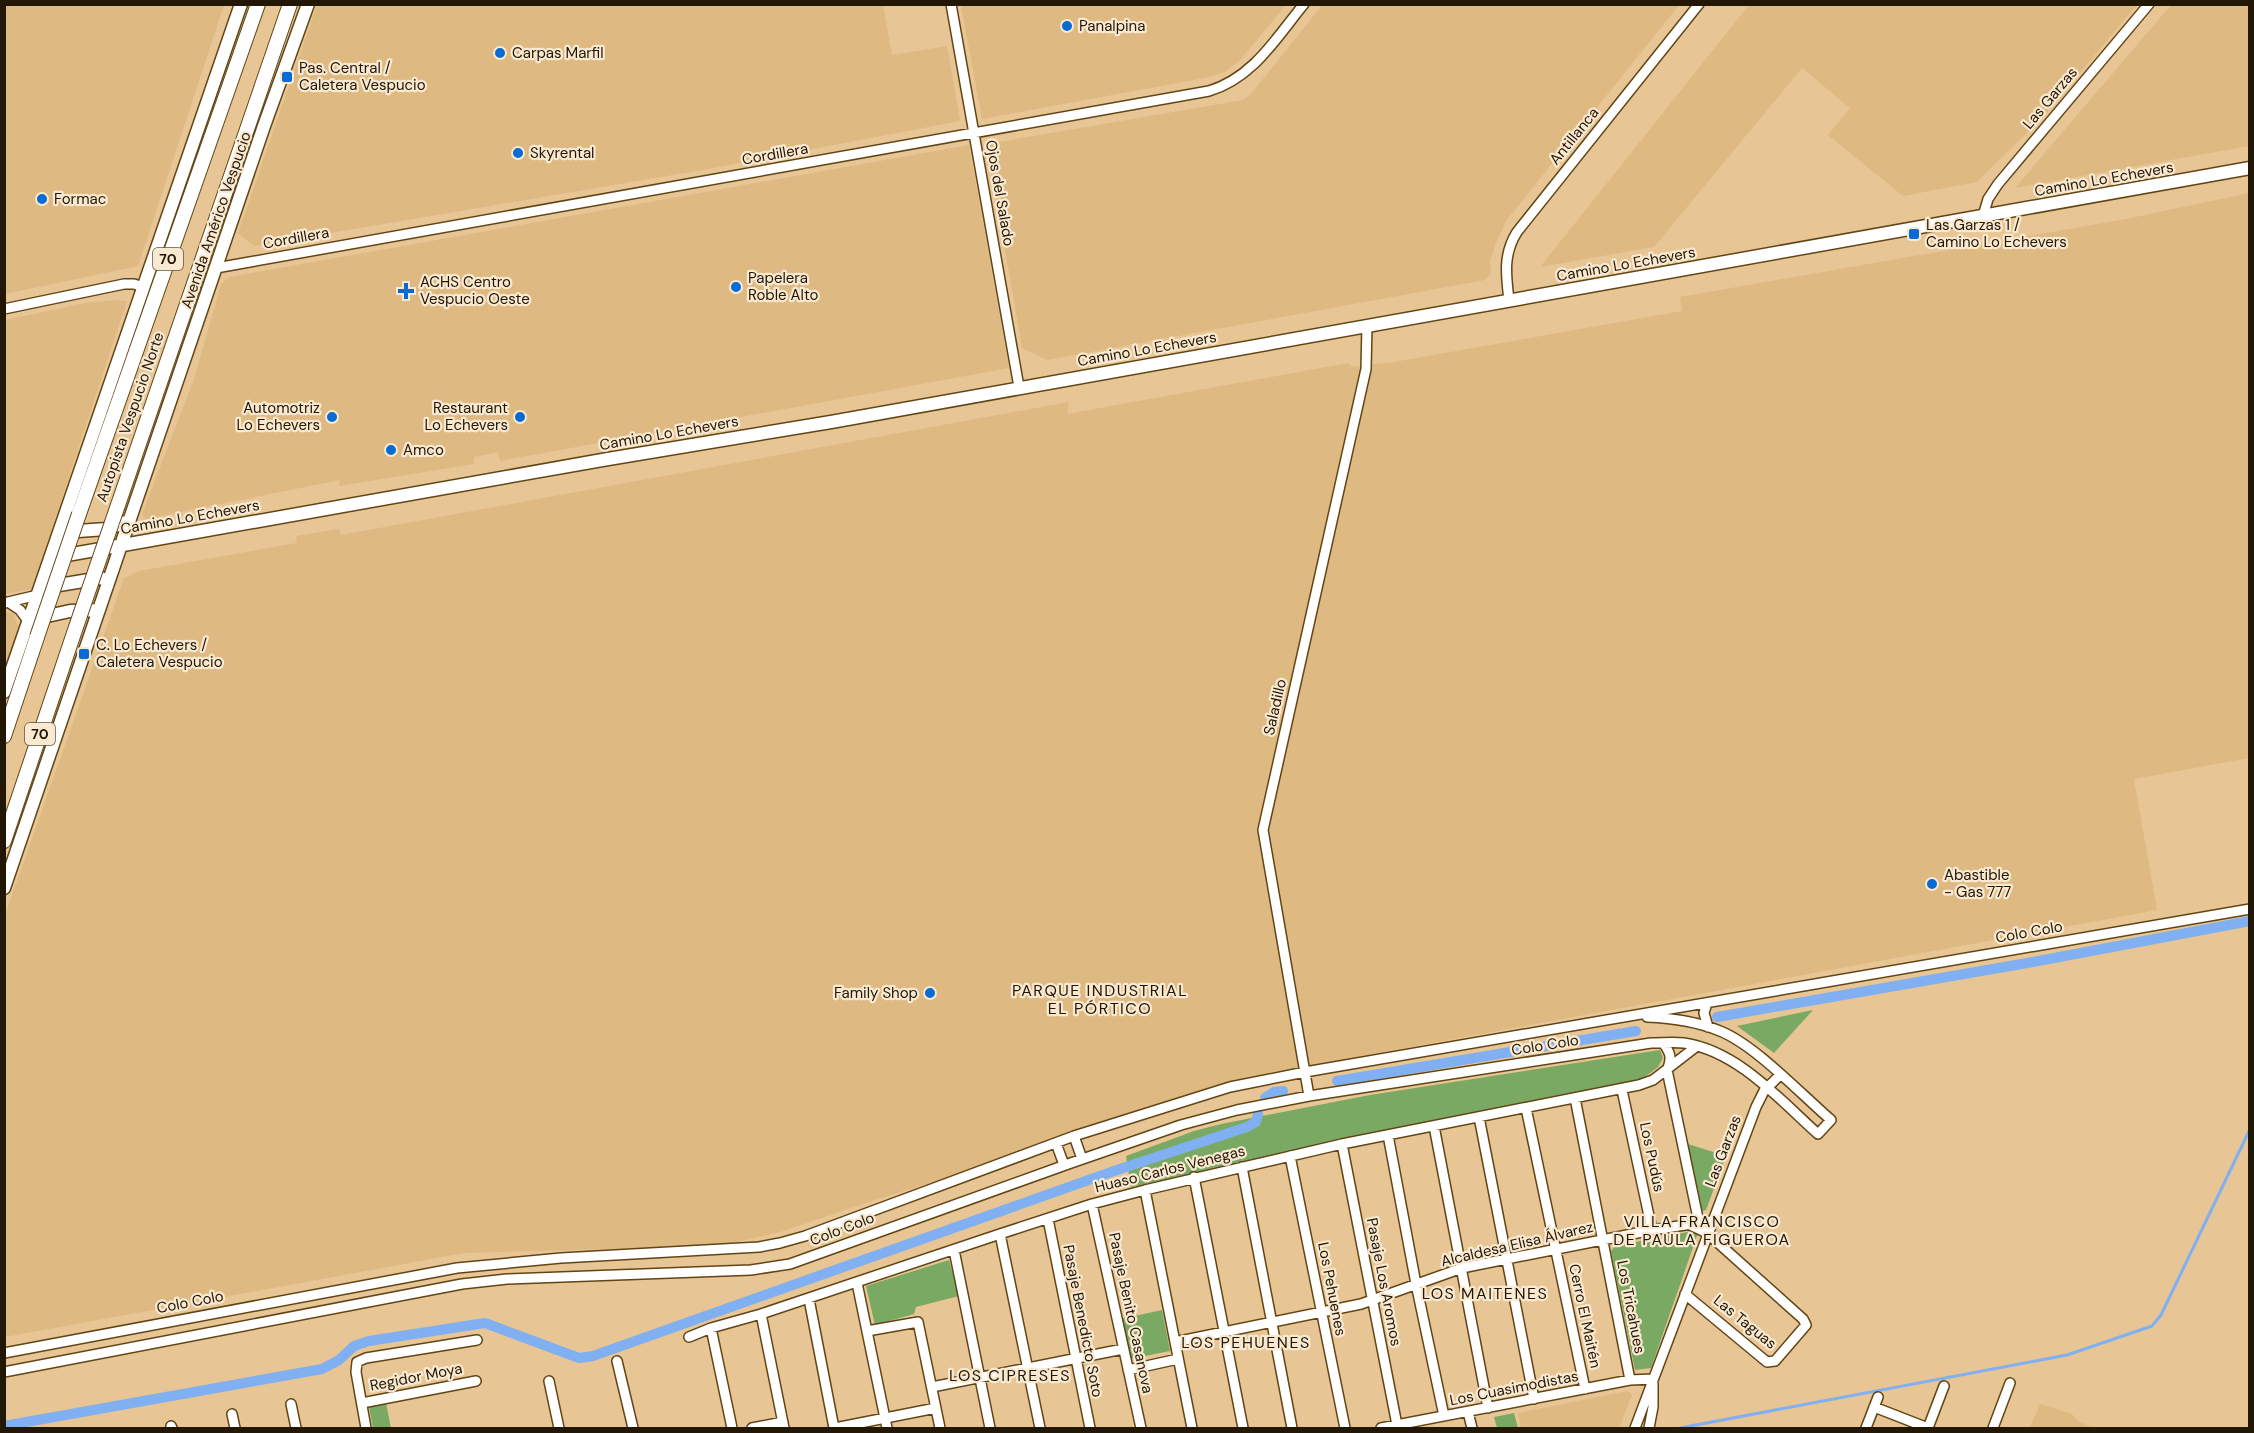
<svg xmlns="http://www.w3.org/2000/svg" width="2254" height="1433" font-family="'DM Sans',sans-serif">
<rect width="100%" height="100%" fill="#e7c594"/>
<path fill="#deb982" d="M5,4L224,5L138,266L5,294Z
M1323,4L1679,5L1506,221L1495,245L1490,261L1491,273L1485,280L1047,360L1022,348L987,144L1243,100L1251,94Z
M317,5H883L892,55L947,46L960,121L708,169L254,246L238,233Z
M961,5V4L1286,5L1241,59L1225,72L1210,77L982,119Z
M1749,5V4L2137,5L2041,119L1977,182L1903,196L1828,135L1850,108L1802,68L1654,247L1540,267Z
M2171,5H2249V146L2015,188Z
M969,145L1009,368L500,461L498,452L474,457V464L339,486L340,480L146,519L142,514L194,379L221,284L229,277Z
M2249,193V758L2134,779L2157,910L1290,1069L872,1201L780,1232L720,1246L464,1253L5,1337V915L124,578L139,571L297,543L296,536L339,529L341,535L1069,402L1067,414L1348,363L1352,367L1394,362L1682,311L1680,297L2126,219Z
M115,300L127,301L32,589L5,594V320L85,303Z
M5,612L14,614L19,628L5,667Z
M1628,1391L1632,1395L1619,1428H1521L1518,1413Z
M2040,1404L2072,1414L2079,1422L2094,1428H2030Z"/>
<path fill="#7aa963" d="M1813,1010L1774,1053L1737,1026Z
M1660,1050L1663,1058L1658,1067L1642,1079L1131,1187L1126,1156L1194,1131L1221,1124L1370,1095Z
M1688,1144L1726,1156L1706,1210L1702,1211Z
M1693,1231L1698,1233L1651,1368L1635,1370L1611,1251L1615,1246Z
M949,1260L959,1296L916,1307L914,1314L875,1325L866,1286Z
M1162,1310L1170,1351L1130,1359L1121,1319Z
M386,1403L391,1428H373L369,1407Z
M1514,1413L1518,1428H1497L1494,1417Z"/>
<g fill="none" stroke-linecap="round" stroke-linejoin="round">
<path stroke="#80b0f1" stroke-width="3" d="M1680,1428L2067,1355L2152,1326L2161,1315L2250,1129"/>
<path stroke="#80b0f1" stroke-width="10" d="M1717,1017L2033,962L2250,921
M1337,1081L1636,1031
M1265,1098L1274,1092L1283,1091
M4,1426L322,1369L339,1360L354,1346L369,1341L485,1323L579,1358L593,1356L1114,1171L1247,1127L1256,1122L1258,1114"/>
<defs>
<path id="minor" d="M951,4L1019,387
M1983,216L1988,199L1998,184L2149,4
M216,268L1209,91C1253,78 1276,38 1304,4
M1509,300C1506,275 1503,254 1517,232L1699,4
M4,309L124,284H134L143,287
M8,602L20,610L28,621
M4,603L38,595
M1707,1003L1704,1013L1708,1027
M1663,1043C1670,1052 1672,1057 1668,1068
M1667,1070L1699,1223
M1622,1090L1652,1230
M1309,1096L1263,830L1366,369L1367,325
M1575,1098L1630,1380
M1526,1108L1585,1389
M1479,1117L1534,1399
M1434,1126L1488,1408
M1388,1135L1416,1284L1444,1416
M1074,1136L1082,1159
M1056,1143L1064,1165
M1342,1144L1397,1425
M1290,1156L1345,1428
M1242,1167L1292,1428
M1194,1177L1243,1428
M1145,1190L1192,1428
M1092,1204L1141,1428
M1048,1219L1090,1428
M1000,1234L1040,1428
M954,1250L990,1428
M857,1283L887,1428
M1685,1294L1767,1362L1775,1361L1806,1325L1803,1319L1707,1233L1688,1224
M809,1299L834,1428
M761,1314L784,1428
M711,1328L732,1428
M867,1331L918,1322L940,1428
M689,1337L711,1328L761,1314L1000,1234L1092,1204L1145,1190L1342,1144L1639,1085L1653,1080L1697,1046
M1175,1342L1361,1304L1462,1268L1652,1230L1712,1221
M4,1353L457,1268L561,1258L759,1247L780,1243L805,1236L1074,1136L1230,1087L1305,1072L2250,909
M617,1361L633,1428
M1128,1370L1178,1359
M4,1372L462,1284L507,1279L751,1270L790,1264L1071,1163L1181,1125L1237,1110L1309,1096L1651,1043C1662,1043 1674,1042 1684,1043C1738,1051 1780,1100 1818,1134L1831,1120C1801,1094 1755,1045 1720,1031C1696,1021 1672,1018 1647,1017
M549,1381L559,1428
M932,1387L1123,1349
M362,1403L476,1381
M291,1404L296,1428
M1874,1407L1928,1428
M1468,1412L1472,1428
M232,1414L235,1428
M171,1426L172,1428
M366,1428L356,1372L357,1362L366,1358L477,1340
M752,1428L783,1422
M835,1428L936,1408
M1381,1428L1630,1380L1653,1379
M1635,1428L1756,1107L1764,1091L1780,1075
M1649,1428L1653,1407V1384
M1866,1428L1878,1397
M1928,1428L1944,1386
M1993,1428L2010,1383"/>
<path id="major" d="M64,532L106,529L129,521
M50,558L608,459L831,422L2250,168
M47,587L101,578
M38,618L70,611L99,610
M4,692L241,4
M4,888L264,126L308,4"/>
<path id="highway" d="M118,505L290,4
M79,514L258,4
M4,736L37,637
M4,841L76,627"/>
</defs>
<use href="#minor" stroke="#624515" stroke-width="12"/>
<use href="#major" stroke="#624515" stroke-width="15"/>
<use href="#highway" stroke="#624515" stroke-width="16"/>
<use href="#minor" stroke="#fff" stroke-width="9"/>
<use href="#major" stroke="#fff" stroke-width="12"/>
<use href="#highway" stroke="#fff" stroke-width="14"/>
<defs>
<path id="highway-bridge" d="M76,627L118,505
M37,637L79,514"/>
</defs>
<use href="#highway-bridge" stroke="#624515" stroke-width="16" stroke-linecap="butt"/>
<use href="#highway-bridge" stroke="#fff" stroke-width="14"/>
</g>
<g fill="#066bd3" stroke="#fae9d1" stroke-width="2">
<circle cx="1067" cy="26" r="6"/>
<circle cx="500" cy="53" r="6"/>
<rect x="281" y="71" width="12" height="12" rx="3"/>
<circle cx="518" cy="153" r="6"/>
<circle cx="42" cy="199" r="6"/>
<rect x="1908" y="228" width="12" height="12" rx="3"/>
<circle cx="736" cy="287" r="6"/>
<path d="M403 282h6v6h6v6h-6v6h-6v-6h-6v-6h6z"/>
<circle cx="332" cy="417" r="6"/>
<circle cx="520" cy="417" r="6"/>
<circle cx="391" cy="450" r="6"/>
<rect x="78" y="648" width="12" height="12" rx="3"/>
<circle cx="1932" cy="884" r="6"/>
<circle cx="930" cy="993" r="6"/>
</g>
<g text-anchor="middle" dominant-baseline="central" stroke-width="4.5" stroke-linejoin="round" paint-order="stroke">
<g fill="#fae9d1" stroke="#635542" stroke-width="1.5">
<rect x="153" y="248" width="30" height="22" rx="4.5"/>
<rect x="25" y="723" width="30" height="22" rx="4.5"/>
</g>
<g font-size="14" font-weight="bold" fill="#221604">
<text x="168" y="259">70</text>
<text x="40" y="734">70</text>
</g>
<g font-size="15" fill="#221604" stroke="#fae9d1" text-anchor="start">
<text x="1079" y="26">Panalpina</text>
<text x="512" y="53">Carpas Marfil</text>
<text x="299" y="68">Pas. Central /<tspan x="299" dy="17">Caletera Vespucio</tspan></text>
<text x="530" y="153">Skyrental</text>
<text x="54" y="199">Formac</text>
<text x="1926" y="225">Las Garzas 1 /<tspan x="1926" dy="17">Camino Lo Echevers</tspan></text>
<text x="748" y="278">Papelera<tspan x="748" dy="17">Roble Alto</tspan></text>
<text x="420" y="282">ACHS Centro<tspan x="420" dy="17">Vespucio Oeste</tspan></text>
<text x="320" y="408" text-anchor="end">Automotriz<tspan x="320" dy="17">Lo Echevers</tspan></text>
<text x="508" y="408" text-anchor="end">Restaurant<tspan x="508" dy="17">Lo Echevers</tspan></text>
<text x="403" y="450">Amco</text>
<text x="96" y="645">C. Lo Echevers /<tspan x="96" dy="17">Caletera Vespucio</tspan></text>
<text x="1944" y="875">Abastible<tspan x="1944" dy="17">- Gas 777</tspan></text>
<text x="918" y="993" text-anchor="end">Family Shop</text>
</g>
<g font-size="15" fill="#221604" stroke="#fae9d1">
<text transform="translate(2050 98) rotate(-50)">Las Garzas</text>
<text transform="translate(1574 136) rotate(-51)">Antillanca</text>
<text transform="translate(775 154) rotate(-10)">Cordillera</text>
<text transform="translate(2104 179) rotate(-10)">Camino Lo Echevers</text>
<text transform="translate(1000 193) rotate(80)">Ojos del Salado</text>
<text transform="translate(216 220) rotate(-71)">Avenida Américo Vespucio</text>
<text transform="translate(296 238) rotate(-10)">Cordillera</text>
<text transform="translate(1626 264) rotate(-10)">Camino Lo Echevers</text>
<text transform="translate(1147 349) rotate(-10)">Camino Lo Echevers</text>
<text transform="translate(130 417) rotate(-71)">Autopista Vespucio Norte</text>
<text transform="translate(669 433) rotate(-10)">Camino Lo Echevers</text>
<text transform="translate(190 517) rotate(-10)">Camino Lo Echevers</text>
<text transform="translate(1275 707) rotate(-77)">Saladillo</text>
<text transform="translate(2029 932) rotate(-10)">Colo Colo</text>
<text transform="translate(1545 1045) rotate(-9)">Colo Colo</text>
<text transform="translate(1723 1151) rotate(-69)">Las Garzas</text>
<text transform="translate(1652 1157) rotate(78)">Los Pudús</text>
<text transform="translate(1170 1169) rotate(-14)">Huaso Carlos Venegas</text>
<text transform="translate(842 1229) rotate(-21)">Colo Colo</text>
<text transform="translate(1517 1244) rotate(-13)">Alcaldesa Elisa Álvarez</text>
<text transform="translate(1384 1282) rotate(79)">Pasaje Los Aromos</text>
<text transform="translate(1332 1289) rotate(79)">Los Pehuenes</text>
<text transform="translate(190 1302) rotate(-11)">Colo Colo</text>
<text transform="translate(1631 1307) rotate(79)">Los Tricahues</text>
<text transform="translate(1131 1313) rotate(78)">Pasaje Benito Casanova</text>
<text transform="translate(1585 1316) rotate(78)">Cerro El Maitén</text>
<text transform="translate(1083 1321) rotate(79)">Pasaje Benedicto Soto</text>
<text transform="translate(1745 1322) rotate(39)">Las Taguas</text>
<text transform="translate(416 1377) rotate(-11)">Regidor Moya</text>
<text transform="translate(1514 1388) rotate(-11)">Los Cuasimodistas</text>
</g>
<g font-size="16" letter-spacing="1.5" fill="#221604" stroke="#fae9d1">
<text x="1100" y="990">PARQUE INDUSTRIAL<tspan x="1100" dy="18">EL PÓRTICO</tspan></text>
<text x="1702" y="1221">VILLA FRANCISCO<tspan x="1702" dy="18">DE PAULA FIGUEROA</tspan></text>
<text x="1485" y="1293">LOS MAITENES</text>
<text x="1246" y="1342">LOS PEHUENES</text>
<text x="1010" y="1375">LOS CIPRESES</text>
</g>
</g>
<rect width="2254" height="1433" fill="none" stroke="#221604" stroke-width="12"/>
</svg>
